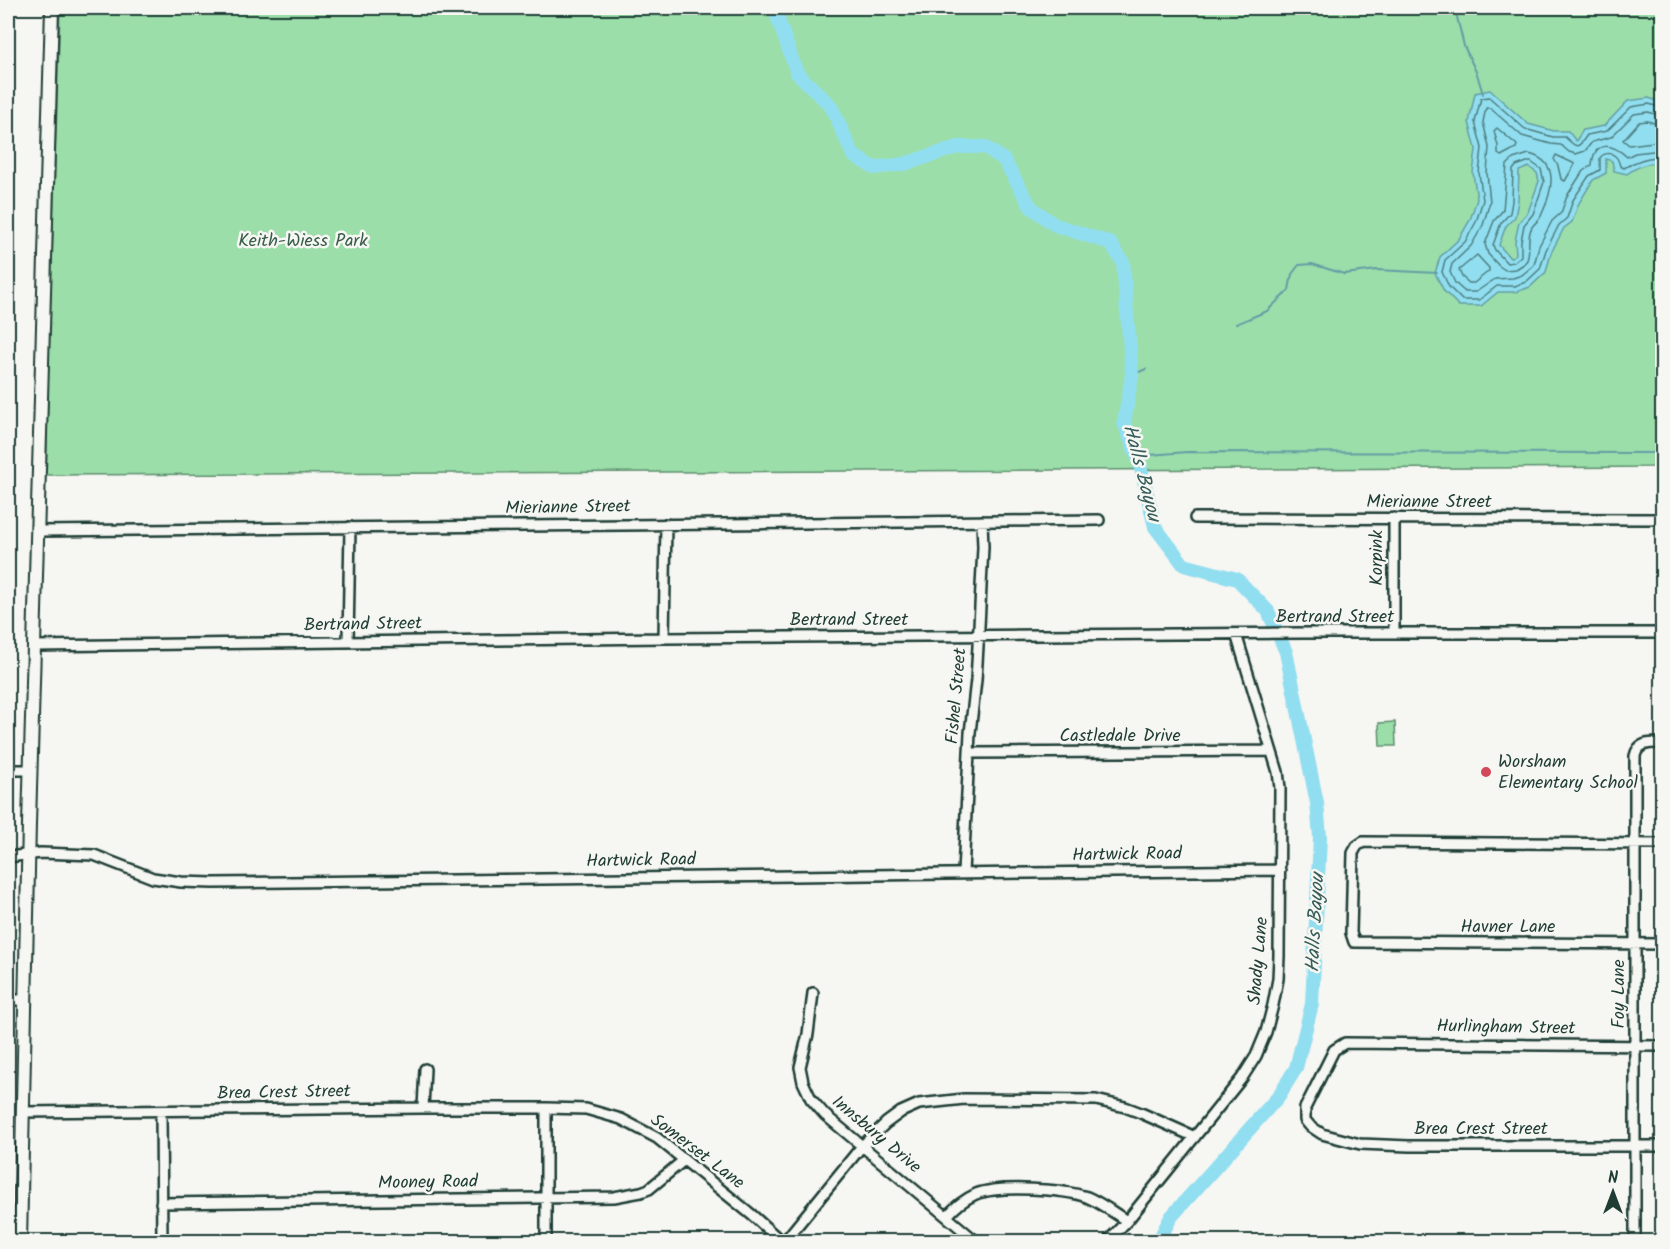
<svg xmlns="http://www.w3.org/2000/svg" width="1670" height="1249" font-family="Kalam,sans-serif">
<rect width="100%" height="100%" fill="#f6f6f2"/>
<filter id="ink" filterUnits="userSpaceOnUse"><feTurbulence type="fractalNoise" baseFrequency=".0167" numOctaves="2"/><feDisplacementMap in="SourceGraphic" scale="12" xChannelSelector="R" yChannelSelector="G"/><feConvolveMatrix kernelMatrix="1 2 1 2 8 2 1 2 1" color-interpolation-filters="sRGB"/></filter>
<g filter="url(#ink)">
<path fill="#9bdea9" stroke="#5d8e6e" stroke-width="1.5" d="M60,8H1662V467L46,475L49,351Z
M1395,722L1396,746H1380L1379,723Z"/>
<path fill="#91def0" stroke="#639ea5" stroke-width="1.5" fill-rule="evenodd" d="M1490,90L1528,124L1554,131H1568L1576,141L1583,130L1604,126L1628,101L1649,98L1662,103V165C1650,160 1637,167 1627,174L1614,171L1612,161L1606,159V173L1593,180L1579,203L1572,222L1564,228L1551,253L1546,272L1530,287L1516,292H1498L1481,306H1459L1444,291L1435,273L1440,257L1459,239L1470,220L1477,199L1473,173L1476,149L1469,122L1475,93ZM1529,167L1537,173L1539,181L1528,212L1519,222L1515,241L1516,254L1510,258L1499,245L1506,226L1515,217L1518,201L1519,171Z"/>
<g fill="none" stroke-linecap="round" stroke-linejoin="round">
<path stroke="#4d7d7f" stroke-width="1.5" d="M1662,108L1649,104L1631,107L1607,131L1587,135C1578,149 1577,149 1565,137H1553L1525,129L1489,97L1481,98L1475,122L1482,148L1479,173L1483,200L1476,222L1465,242L1445,260L1442,272L1449,287L1462,300H1479L1497,286H1515L1526,282L1540,269L1546,250L1559,225L1567,218L1573,200L1589,176L1600,170C1600,169 1600,159 1600,158C1603,153 1611,152 1615,156C1618,158 1619,162 1620,166L1624,168C1636,161 1649,155 1662,158
M1662,116L1648,112L1634,114L1611,137L1592,142L1585,151L1576,154L1569,152L1561,145L1551,144L1522,136L1490,108H1486L1483,122L1489,147L1487,173L1490,202L1483,225L1471,246L1452,264L1450,272L1455,283L1465,292H1476L1495,279L1513,278L1522,275L1534,265L1539,246L1552,221L1561,213L1567,196L1583,171L1592,165C1594,140 1612,143 1627,157L1635,153L1662,150
M1662,125L1647,121L1639,122L1623,140L1629,145L1662,141
M1497,128L1517,145L1516,148L1501,156L1498,154V146L1494,131Z
M1529,154C1562,162 1551,194 1541,216C1539,221 1534,223 1532,227C1526,237 1531,250 1527,260L1524,264L1516,269L1505,270L1499,266L1488,254L1485,244L1494,221L1503,210L1507,165L1513,159Z
M1556,155L1575,164L1565,181L1561,179L1558,166L1554,159Z
M1527,162H1531L1541,169L1544,182L1533,214L1524,225L1521,241V256L1514,262L1507,263L1495,250L1493,245L1501,223L1510,213L1512,201L1513,170L1516,166Z
M1477,255L1489,268V271L1474,283H1469L1462,277L1459,270Z"/>
<path stroke="#639ea5" stroke-width="2" d="M1451,8L1456,13L1464,46L1477,74L1483,94
M1236,324L1267,311L1289,290L1292,274L1299,265L1312,264L1344,274L1377,270L1437,273
M1132,375L1146,369
M1137,456L1187,452L1662,453"/>
<path stroke="#91def0" stroke-width="14" d="M774,8L797,73L831,106L853,155L874,168L904,164L958,147H985L1004,160L1031,207L1055,225L1110,243L1123,262L1132,375L1124,423L1140,464L1155,527L1184,565L1237,579L1268,611L1286,652L1317,803L1320,837L1312,1004L1296,1068L1278,1097L1171,1217L1158,1242"/>
<defs>
<path id="street" d="M1195,518L1662,519
M1394,518V633
M39,531L1099,520
M664,638L666,524
M348,642L350,527
M35,646L664,638L1303,633H1662
M969,753L1271,751
M8,770H31
M1662,844L1363,842L1357,846L1353,853L1351,933L1354,942L1662,944
M8,857L41,853L94,855L153,878L181,882L213,883L1280,870
M963,873L970,733L976,680L978,646L983,547L982,521
M813,993L808,1034L800,1067L803,1082L811,1099L825,1115L977,1242
M8,1000H25
M1662,1046L1345,1043L1334,1050L1305,1108V1120L1310,1126L1322,1134L1360,1144L1409,1146H1662
M423,1108L425,1069
M161,1111L162,1242
M23,1112L423,1108H546L586,1109L621,1119L657,1138L752,1215L782,1242
M161,1203L614,1197L641,1192L649,1189L684,1160
M947,1216C955,1207 965,1199 976,1194C1000,1185 1063,1189 1087,1197C1101,1203 1114,1213 1127,1221
M546,1242V1108
M784,1242L862,1146L886,1123L901,1112L919,1104L964,1099L1096,1100L1125,1107L1141,1113L1195,1137
M1107,1242L1127,1221L1242,1078L1256,1056L1266,1032L1273,1005L1278,979L1279,956L1280,788L1278,772L1236,634
M1635,1242V756C1638,742 1650,743 1662,743"/>
<path id="secondary" d="M20,1242L29,824L52,8"/>
</defs>
<use href="#street" stroke="#1f3d34" stroke-width="14"/>
<use href="#secondary" stroke="#1f3d34" stroke-width="16"/>
<use href="#street" stroke="#f6f6f2" stroke-width="9"/>
<use href="#secondary" stroke="#f6f6f2" stroke-width="12"/>
</g>
</g>
<circle fill="#d1495b" stroke="#f6f6f2" stroke-width="2" cx="1486" cy="772" r="6"/>
<g text-anchor="middle" dominant-baseline="central" stroke-width="5" stroke-linejoin="round" paint-order="stroke">
<g font-size="18" fill="#385d4b" stroke="#f6f6f2">
<text x="303" y="241">Keith-Wiess Park</text>
</g>
<g font-size="18" fill="#1f3d34" stroke="#f6f6f2">
<text x="1429" y="502">Mierianne Street</text>
<text transform="translate(568 508) rotate(-1)">Mierianne Street</text>
<text transform="translate(1377 558) rotate(-90)">Korpink</text>
<text x="1335" y="617">Bertrand Street</text>
<text x="849" y="620">Bertrand Street</text>
<text transform="translate(363 625) rotate(-1)">Bertrand Street</text>
<text transform="translate(957 696) rotate(-85)">Fishel Street</text>
<text x="1120" y="736">Castledale Drive</text>
<text transform="translate(1127 855) rotate(-1)">Hartwick Road</text>
<text transform="translate(641 861) rotate(-1)">Hartwick Road</text>
<text x="1508" y="927">Havner Lane</text>
<text transform="translate(1259 961) rotate(-85)">Shady Lane</text>
<text transform="translate(1619 994) rotate(-90)">Foy Lane</text>
<text transform="translate(1506 1028) rotate(1)">Hurlingham Street</text>
<text transform="translate(284 1093) rotate(-1)">Brea Crest Street</text>
<text x="1481" y="1129">Brea Crest Street</text>
<text transform="translate(876 1135) rotate(40)">Innsbury Drive</text>
<text transform="translate(697 1152) rotate(37)">Somerset Lane</text>
<text transform="translate(428 1183) rotate(-1)">Mooney Road</text>
</g>
<g font-size="18" fill="#1f3d34" stroke="#f6f6f2" text-anchor="start">
<text x="1498" y="762">Worsham<tspan x="1498" dy="21">Elementary School</tspan></text>
</g>
<g font-size="20" font-style="italic" fill="#365d5a" stroke="#f6f6f2">
<text transform="translate(1141 473) rotate(75)">Halls Bayou</text>
<text transform="translate(1316 923) rotate(-87)">Halls Bayou</text>
</g>
</g>
<rect width="1670" height="1249" fill="none" stroke="#f6f6f2" stroke-width="30"/>
<rect x="15" y="15" width="1640" height="1219" fill="none" stroke="#1f3d34" stroke-width="2" filter="url(#ink)"/>
<g transform="translate(1613 1192)" stroke="#f6f6f2" stroke-width="4.5" paint-order="stroke">
<path d="M0-4.5L10 22L0 15L-10 22Z" fill="#1f3d34"/>
<text y="-9" font-size="16" font-weight="bold" text-anchor="middle" fill="#1f3d34">N</text>
</g>
</svg>
